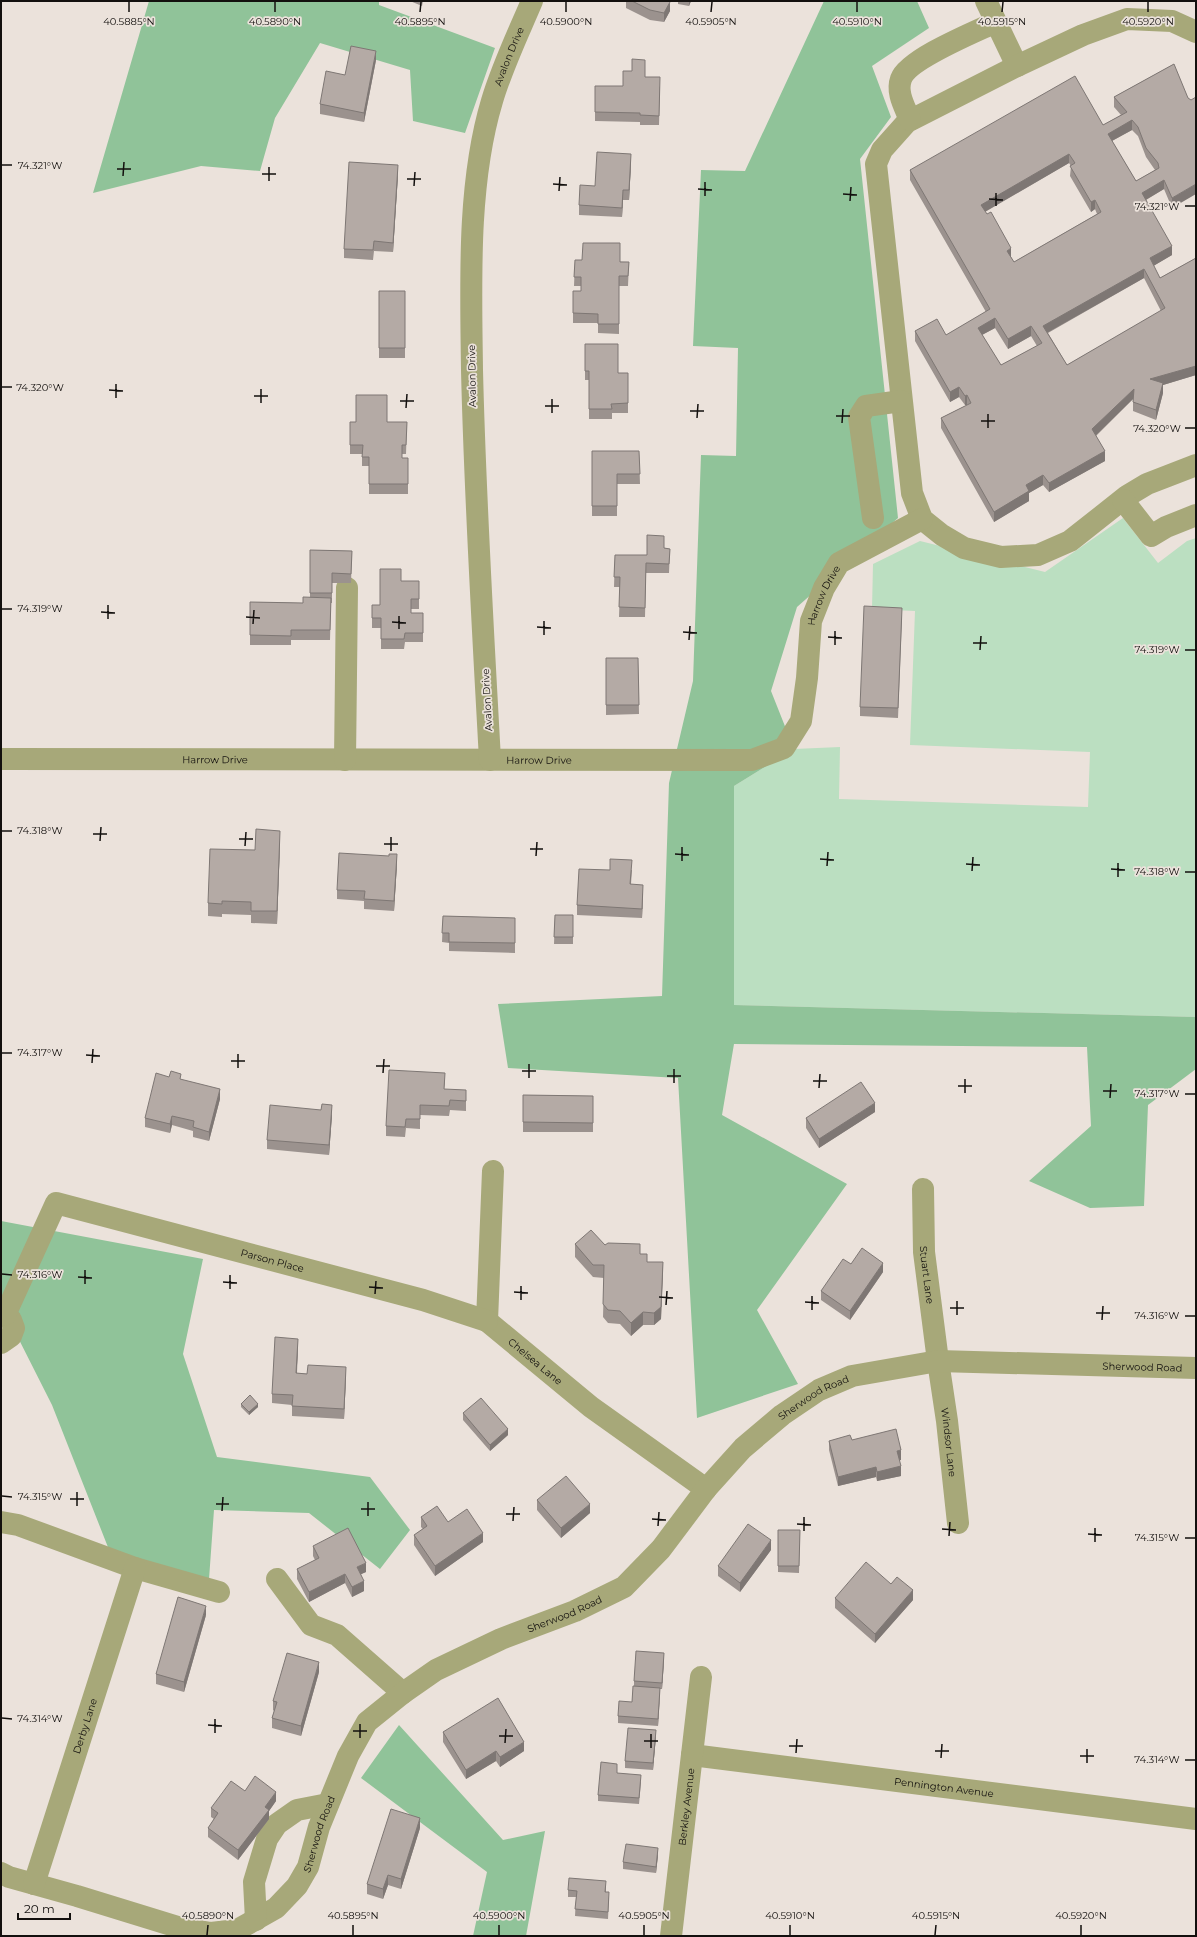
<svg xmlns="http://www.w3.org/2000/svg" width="1197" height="1937" font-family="Montserrat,sans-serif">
<rect width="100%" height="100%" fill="#ebe2db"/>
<path fill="#bbdfc1" d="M1123,518L1158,563L1187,541L1196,538V1017L734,1005V786L794,749L840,747L839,799L1088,807L1090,752L910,745L915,611L872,609L873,564L920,541L1045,572Z"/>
<path fill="#90c399" d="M149,1H379V5L495,48L465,133L413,121L410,70L320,43L275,118L260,171L201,166L93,193Z
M824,1H917L929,28L872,66L891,117L860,159L898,518L797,607L771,691L794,749L734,786V1005L1196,1017V1069L1148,1105L1144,1206L1090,1208L1029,1181L1091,1126L1087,1047L734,1044L722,1115L847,1184L757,1310L798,1384L697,1418L678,1078L508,1068L498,1004L662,996L669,783L693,681L701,455L736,456L738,348L693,346L701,170L745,171Z
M1,1221L203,1259L183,1354L217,1457L370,1477L410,1530L380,1569L309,1513L214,1510L208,1593L115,1565L52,1405L1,1304Z
M399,1725L503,1840L545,1831L526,1936H473L487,1872L361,1778Z"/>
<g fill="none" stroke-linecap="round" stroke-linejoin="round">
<g stroke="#a7a879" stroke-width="22">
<path d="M986,1L1017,66"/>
<path d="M1196,32L1172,21L1127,19L1083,35L1017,66L907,122L882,150L876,164L912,493L922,519L942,535L964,548L1001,557L1038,555L1070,541L1127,496L1147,484L1196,465"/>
<path d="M910,120C905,107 896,93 901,79C908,59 975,32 996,22"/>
<path d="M1123,500L1151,536L1166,527L1196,515"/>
<path d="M873,518L859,417L866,406L901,401"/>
<path id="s1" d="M1,759L752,760L784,748L801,721L807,678L811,621L824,588L839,563L922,519"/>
<path d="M345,760L347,588"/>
<path id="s2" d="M490,760C483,630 475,500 472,370C471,284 467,184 492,101C502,67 518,34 532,1"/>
<path id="s3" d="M493,1171L487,1321L591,1407L706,1489"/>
<path id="s4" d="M923,1189L924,1252L938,1361L947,1421L958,1523"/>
<path d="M1,1314L11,1320L14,1328L11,1336L1,1343"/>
<path id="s5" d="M5,1315L56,1203L423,1300L487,1321"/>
<path d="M1,1522L18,1525L135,1568L219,1592"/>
<path d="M277,1579L311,1625L337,1635L403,1693"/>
<path id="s6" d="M692,1755L1196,1819"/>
<path id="s7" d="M1,1873L9,1877L77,1896L181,1928L211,1933L237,1930L276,1908L297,1886L308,1867L319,1827L348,1756L367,1722L403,1693L436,1670L501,1639L575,1611L624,1587L661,1549L706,1489L743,1448L782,1415L819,1390L852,1376L938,1361L1196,1368"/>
<path id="s8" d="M34,1884L135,1568"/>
<path d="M256,1920L254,1882L267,1839L277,1824L297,1810L328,1804"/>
<path id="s9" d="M671,1936L701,1677"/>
</g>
</g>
<path fill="#9b928e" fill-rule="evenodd" d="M410,1H423L422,6Z
M626,1H669L670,11L664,22L650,20L626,8Z
M678,1H691L689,6L678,4Z
M376,60L364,122L320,114V104Z
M1174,64L1172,208L1164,189L1146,200L1172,255L1153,266L1160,278L1196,258V375L1163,385V393L1156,420L1133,411V399L1096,436L1105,461L1049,492L1043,485L1029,493V501L994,522L941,428V418L967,405H965L959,397L950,402L915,341V331L946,335L986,312L910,180V170L1103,125L1121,115L1114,107V97ZM1132,130L1138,136L1146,157L1155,170L1136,181L1112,141ZM1069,163L1071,166L1070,176L1091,212L1095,209L1097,214L1014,262L985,212ZM1144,278L1161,311L1067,365L1048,333ZM995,328L1008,349L1031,336L1037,346L1001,365L982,335Z
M645,77L660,87L659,125H640V122L595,121V112L623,86Z
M631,164L629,200H623L622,217L579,215V205L595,186Z
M398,175L393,252L374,251L373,260L344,258V249Z
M575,260L629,262L628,286H619V334L598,333V323H573V313L581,291V286H574Z
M379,291H405V358H379Z
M585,344L618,373H628V413H612V419H589V380H585Z
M350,422H407L406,454H402V458H408V494H369V466H362V454H350Z
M592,451H639L640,484H617V516H592Z
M664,548L670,549L669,573H646L645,617H619L620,587H614L615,555H647Z
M310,550L352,551L351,583H332V603H331L330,640H291V645H250V602L303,603L310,597Z
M401,581H419V609H411V613H423V642H405L404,649H381V628H372V605H380Z
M902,617L898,718L860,716V707Z
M606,658H638L639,714L606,715Z
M280,843L277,924L251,923V915L222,914V917L208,916V903L255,850Z
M389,856L397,864L394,911L364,909V901L337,899V890Z
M610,870H632L631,884L643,894L642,918L577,915V905Z
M555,915H573V944H554Z
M443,916L515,918V953L449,951V943L442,942Z
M181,1080L220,1099L209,1141L193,1137V1131L172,1125L170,1133L145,1127V1118Z
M445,1082L444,1089L466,1100V1111L450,1110L449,1116L420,1115V1129L406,1128L405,1137L386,1136V1126Z
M523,1095L593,1096V1132H523Z
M875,1112L819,1148L806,1128V1118Z
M332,1115L329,1155L267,1149V1140Z
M575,1244L605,1245L640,1254L647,1262L663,1275L661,1319L654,1325H643L631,1336L620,1324L608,1323L603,1317L604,1278L593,1277L575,1257Z
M851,1264L883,1272L850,1320L821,1300V1291Z
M298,1348L297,1373L346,1377L344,1419L292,1416V1405L272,1403V1394Z
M241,1404L258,1407L249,1415L241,1407Z
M463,1413L508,1435L490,1451L463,1420Z
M852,1440L901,1460H899L901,1476L877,1481L876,1477L838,1486L829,1450V1441Z
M537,1500L590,1513L561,1538L537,1510Z
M421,1517L448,1522L483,1542L435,1576L414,1545V1535L423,1529L421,1527Z
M778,1530H800L799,1573L778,1572Z
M313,1546L366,1572L361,1574L364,1591L352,1597L345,1583L309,1602L297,1579V1569L315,1560L313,1556Z
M771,1550L740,1592L718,1576V1566Z
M891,1584L913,1600L875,1643L835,1608V1598Z
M206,1615L184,1692L156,1684V1674Z
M664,1660L662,1689H660L658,1726L618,1723V1716L632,1702L634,1686V1681Z
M319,1672L301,1736L272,1728V1718L274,1711L273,1710V1701Z
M443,1732L524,1751L500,1767L496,1761L466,1779L443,1742Z
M656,1736L653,1770L625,1768V1761Z
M641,1782L639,1804L598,1801V1795Z
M245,1791L276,1801L269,1811V1819L238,1860L208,1837V1828L214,1819L211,1817V1808Z
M420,1828L401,1889L388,1885L383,1899L367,1894V1884Z
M658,1855L656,1873L623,1869V1862Z
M606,1887V1892L609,1898L608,1919L575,1916L576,1897H568V1890Z"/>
<path fill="#7e7774" d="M689,1H691L689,6Z
M670,2V11L664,22V13Z
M376,51V60L364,122V113Z
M1132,120V130L1108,143V134Z
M631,154V164L629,200V190Z
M1069,154V163L981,214V205Z
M398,165V175L393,252V243Z
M1164,180V189L1142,202V193Z
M1196,184V194L1172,208V198Z
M623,190V200L622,217V208Z
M1095,200V209L1091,212V202Z
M1172,246V255L1150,268V258Z
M1011,248V258L1007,251Z
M1144,269V278L1043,335V326Z
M995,318V328L978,337V328Z
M1031,326V336L1008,349V339Z
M1196,366V375L1163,385V393L1156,420V410L1150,379Z
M959,387V397L950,402V392Z
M1134,389V398L1092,439V429Z
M967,395V405H965V396Z
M1105,451V461L1049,492V483Z
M1043,475V485L1029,493V501L994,522V512L1026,485Z
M280,831V843L277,924V911Z
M397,854V864L394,911V901Z
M643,885V894L642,918V909Z
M220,1089V1099L209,1141V1132Z
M875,1103V1112L819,1148V1139Z
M332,1105V1115L329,1155V1145Z
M172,1116V1125L170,1133V1124Z
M663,1262L661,1319L654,1325V1313Z
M883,1263V1272L850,1320V1311Z
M643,1312V1325L631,1336V1323Z
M298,1339V1348L296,1383V1373Z
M346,1367V1377L344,1419V1409Z
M258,1404V1407L249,1415V1412Z
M508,1429V1435L490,1451V1445Z
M901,1450V1460L897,1461V1451Z
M901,1466V1476L877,1481V1472Z
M876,1467V1477L838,1486V1477Z
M590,1504V1513L561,1538V1528Z
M483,1533V1542L435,1576V1566Z
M771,1540V1550L740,1592V1583Z
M366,1563V1572L357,1576V1567Z
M345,1574V1583L309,1602V1592Z
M364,1581V1591L352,1597V1587Z
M913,1590V1600L875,1643V1634Z
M206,1606V1615L184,1692V1682Z
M664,1653V1660L662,1689V1683Z
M319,1662V1672L301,1736V1726Z
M660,1688V1695L658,1726V1719Z
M656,1730V1736L653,1770V1763Z
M524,1742V1751L500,1767V1757Z
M496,1751V1761L466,1779V1770Z
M276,1792V1801L269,1811V1819L238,1860V1850L265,1807Z
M420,1818V1828L401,1889V1879Z
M658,1848V1855L656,1873V1867Z
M388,1875V1885L383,1899V1889Z"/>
<path fill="#b4aaa5" stroke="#7e7774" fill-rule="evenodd" d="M632,1H669L670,2L664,13L650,10Z
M351,46L376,51L364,113L320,104L326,71L345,75Z
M632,59L645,60V77H660L659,116L640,115V113L595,112V86H623V71H632Z
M1174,64L1188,98L1191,100L1196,97V184L1172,198L1164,180L1142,193L1172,246L1150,258L1160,278L1196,258V366L1150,379L1163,383L1156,410L1133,402L1134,389L1092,429L1105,451L1049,483L1043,475L1026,485L1029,491L994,512L941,418L971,403L967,395L965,396L959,387L950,392L915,331L937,319L946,335L990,309L910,170L1075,76L1103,125L1127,112L1114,97ZM1132,120L1138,127L1146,148L1158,163L1159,168L1136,181L1108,134ZM1069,154L1075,163L1070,166L1091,202L1095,200L1101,212L1014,262L1007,251L1011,248L991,212L987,214L981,205ZM1144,269L1165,308L1067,365L1043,326ZM995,318L1008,339L1031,326L1042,343L1001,365L978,328Z
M597,152L631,154L629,190H623L622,208L579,205L580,185L595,186Z
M349,162L398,165L393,243L374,241L373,250L344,249Z
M583,243H620V262H629L628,276H619V324H598V314L573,313V291H581V277H574L575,260H582Z
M379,291H405V348H379Z
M585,344H618V373H628V403L611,404L612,409H589V371H585Z
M356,395H387V422H407L406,445H402V458H408V484H369V457H362L363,445H350V422H356Z
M592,451H639L640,474H617V506H592Z
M647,535L664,536V548L670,549L669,564L646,563L645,608L619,607L620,577H614L615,555H647Z
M310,550L352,551L351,574L332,573V593H310Z
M380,569H401V581H419V599H411V613H423V633H405L404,639H381V618H372V605H380Z
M303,597L331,598L330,630H291V636L250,635V602L303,603Z
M864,606L902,608L898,708L860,707Z
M606,658H638L639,705H606Z
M256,829L280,831L277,911H251V902L222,901V904L208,903L210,849L255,850Z
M339,853L389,856V854H397L394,901L364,899L365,891L337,890Z
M610,859L632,860L630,884L643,885L642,909L577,905L579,869L610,870Z
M555,915H573V937H554Z
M443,916L515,918V943L449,942V933H442Z
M389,1070L445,1073L444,1089L466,1090V1101L450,1100L449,1106L420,1105V1119H406L405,1127L386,1126Z
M171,1071L181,1074L180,1079L220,1089L209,1132L193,1127L194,1121L172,1116L170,1124L145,1118L156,1073L169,1077Z
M861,1082L875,1103L819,1139L806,1118Z
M523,1095L593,1096V1123L523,1122Z
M322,1104L332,1105L329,1145L267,1140L270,1105L321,1110Z
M591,1230L605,1245L608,1243L640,1244V1254H647V1262H663L661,1307L654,1313L643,1312L631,1323L620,1311L608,1310L603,1304L604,1265H593L575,1244Z
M862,1248L883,1263L850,1311L821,1291L843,1259L851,1264Z
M275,1337L298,1339L296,1373L307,1374L308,1365L346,1367L344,1409L292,1406L293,1395L272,1394Z
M250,1395L258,1404L249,1412L241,1404Z
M481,1398L508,1429L490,1445L463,1413Z
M896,1429L901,1450L897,1451L901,1466L877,1472L876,1467L838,1477L829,1441L850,1435L852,1440Z
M566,1476L590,1504L561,1528L537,1500Z
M437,1506L448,1522L467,1509L483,1533L435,1566L414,1535L427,1526L421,1517Z
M748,1524L771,1540L740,1583L718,1566Z
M348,1528L366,1563L357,1567L364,1581L352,1587L345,1574L309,1592L297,1569L319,1558L313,1546Z
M778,1530H800L799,1566H778Z
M866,1562L891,1584L897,1577L913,1590L875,1634L835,1598Z
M178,1597L206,1606L184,1682L156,1674Z
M636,1651L664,1653L662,1683L634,1681Z
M287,1653L319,1662L301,1726L272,1718L277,1702L273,1701Z
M633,1686L660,1688L658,1719L618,1716L619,1701L632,1702Z
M498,1698L524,1742L500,1757L496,1751L466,1770L443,1732Z
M628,1728L656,1730L653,1763L625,1761Z
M601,1762L617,1764V1773L641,1775L639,1798L598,1795Z
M255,1776L276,1792L265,1807L269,1810L238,1850L208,1828L218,1813L211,1808L231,1781L245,1791Z
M391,1809L420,1818L401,1879L388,1875L383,1889L367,1884Z
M626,1844L658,1848L656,1867L623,1862Z
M569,1878L606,1881L605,1892H609L608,1912L575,1909L577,1891L568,1890Z"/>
<path fill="none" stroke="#13100e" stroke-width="1.5" d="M129,12V2M275,12V2M420,12L421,2M566,12V2M711,12L712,2M857,12V2M1002,12L1003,2M1148,12V2M2,165H12M117,169H131M262,174H276M123,176L124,162M407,179H421M269,181V167M553,184L567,185M414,186L415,172M698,189L712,190M559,191L560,177M843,194L857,195M705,196V182M989,199L1003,200M850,201L851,187M996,206V193M1185,206H1195M2,387H12M109,390L123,391M254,396H268M116,398V384M400,401H414M261,403V389M545,406H559M406,408L407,394M690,411H704M552,413V399M836,416H850M697,418L698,404M981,421H995M842,423L843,409M988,428V414M1185,428H1195M2,609H12M101,612L115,613M246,617L260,618M108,619V605M392,622L406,623M253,624L254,610M537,627L551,628M399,629V616M683,632L697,633M544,635V621M828,637L842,638M689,640L690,626M973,643H987M835,645V631M980,650L981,636M1185,650H1195M2,831H12M93,834H107M239,839H253M100,841L101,827M384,844H398M245,846L246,832M530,849H543M391,851V837M675,854L689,855M536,856L537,842M820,859L834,860M682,861V847M966,864L980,865M827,866L828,852M1111,869L1125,870M972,871L973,857M1185,872H1195M1118,877V863M2,1053H12M86,1055L100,1056M231,1061H245M92,1063L93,1049M376,1066H390M238,1068V1054M522,1071H536M383,1073L384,1059M667,1076H681M529,1078V1064M813,1081H827M674,1083V1069M958,1086H972M819,1088L820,1074M1103,1091H1117M965,1093V1079M1185,1094H1195M1110,1098L1111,1084M2,1274L12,1275M78,1277L92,1278M223,1282L237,1283M85,1284V1270M369,1287L383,1288M230,1289V1275M514,1292L528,1293M375,1294L376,1281M659,1297L673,1298M521,1300V1286M805,1302L819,1303M666,1305L667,1291M950,1308H964M812,1310V1296M1096,1313H1110M957,1315V1301M1185,1316H1195M1102,1320L1103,1306M2,1496L12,1497M70,1499H84M216,1504H229M77,1506V1492M361,1509H375M222,1511L223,1497M506,1514H520M368,1516V1502M652,1519L666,1520M513,1521L514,1507M797,1524L811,1525M658,1526L659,1512M942,1529L956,1530M804,1531V1517M1088,1534L1102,1535M949,1536L950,1522M1185,1538H1195M1095,1542V1528M2,1718L12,1719M208,1725L222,1726M353,1731H367M215,1733V1719M499,1736H513M360,1738V1724M644,1741H658M505,1743L506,1729M789,1746H803M651,1748V1734M935,1751H949M796,1753L797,1739M1080,1756H1094M941,1758L942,1744M1185,1760H1195M1087,1763V1749M207,1935L208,1925M353,1935V1925M499,1935V1925M644,1935V1925M790,1935V1925M935,1935L936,1925M1081,1935V1925"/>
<g text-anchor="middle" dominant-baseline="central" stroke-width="3.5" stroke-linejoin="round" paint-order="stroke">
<g font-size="10" fill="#13100e" stroke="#ebe2db">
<text stroke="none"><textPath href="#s2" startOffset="709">Avalon Drive</textPath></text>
<text transform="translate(472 376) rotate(-91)">Avalon Drive</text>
<text stroke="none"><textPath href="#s1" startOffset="946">Harrow Drive</textPath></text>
<text transform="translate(487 700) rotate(-93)">Avalon Drive</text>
<text stroke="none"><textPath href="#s1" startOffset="214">Harrow Drive</textPath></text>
<text stroke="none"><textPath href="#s1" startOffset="538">Harrow Drive</textPath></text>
<text stroke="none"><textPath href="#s5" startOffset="347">Parson Place</textPath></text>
<text stroke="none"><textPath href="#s4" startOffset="86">Stuart Lane</textPath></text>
<text stroke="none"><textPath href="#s3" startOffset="213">Chelsea Lane</textPath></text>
<text stroke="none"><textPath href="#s7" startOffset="1398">Sherwood Road</textPath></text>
<text stroke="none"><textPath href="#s7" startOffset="1062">Sherwood Road</textPath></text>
<text stroke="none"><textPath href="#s4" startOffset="255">Windsor Lane</textPath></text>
<text stroke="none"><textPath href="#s7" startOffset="726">Sherwood Road</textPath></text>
<text stroke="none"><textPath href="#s8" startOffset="166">Derby Lane</textPath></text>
<text stroke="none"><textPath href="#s6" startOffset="254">Pennington Avenue</textPath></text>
<text stroke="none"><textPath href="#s9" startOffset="130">Berkley Avenue</textPath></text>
<text stroke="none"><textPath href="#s7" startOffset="377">Sherwood Road</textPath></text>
</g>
</g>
<g font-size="10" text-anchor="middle" fill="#13100e" stroke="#ebe2db" stroke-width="3.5" stroke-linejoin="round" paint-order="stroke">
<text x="129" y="25">40.5885°N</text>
<text x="275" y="25">40.5890°N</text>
<text x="420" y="25">40.5895°N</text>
<text x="566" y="25">40.5900°N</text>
<text x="711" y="25">40.5905°N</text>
<text x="857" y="25">40.5910°N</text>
<text x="1002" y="25">40.5915°N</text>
<text x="1148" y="25">40.5920°N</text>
<text x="40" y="169">74.321°W</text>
<text x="1157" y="210">74.321°W</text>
<text x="40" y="391">74.320°W</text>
<text x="1157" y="432">74.320°W</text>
<text x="40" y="612">74.319°W</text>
<text x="1157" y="653">74.319°W</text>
<text x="40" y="834">74.318°W</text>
<text x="1157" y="875">74.318°W</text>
<text x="40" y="1056">74.317°W</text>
<text x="1157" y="1097">74.317°W</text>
<text x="40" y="1278">74.316°W</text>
<text x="1157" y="1319">74.316°W</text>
<text x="40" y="1500">74.315°W</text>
<text x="1157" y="1541">74.315°W</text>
<text x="40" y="1722">74.314°W</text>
<text x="1157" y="1763">74.314°W</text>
<text x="208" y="1919">40.5890°N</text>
<text x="353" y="1919">40.5895°N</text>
<text x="499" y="1919">40.5900°N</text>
<text x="644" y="1919">40.5905°N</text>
<text x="790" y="1919">40.5910°N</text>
<text x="936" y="1919">40.5915°N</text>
<text x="1081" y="1919">40.5920°N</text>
</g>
<rect width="1197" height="1937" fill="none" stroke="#13100e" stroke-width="4"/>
<path d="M18 1913v6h52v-6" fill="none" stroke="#13100e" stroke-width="2"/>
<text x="24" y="1913" font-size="12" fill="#13100e" stroke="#ebe2db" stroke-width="3" paint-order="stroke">20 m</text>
</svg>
